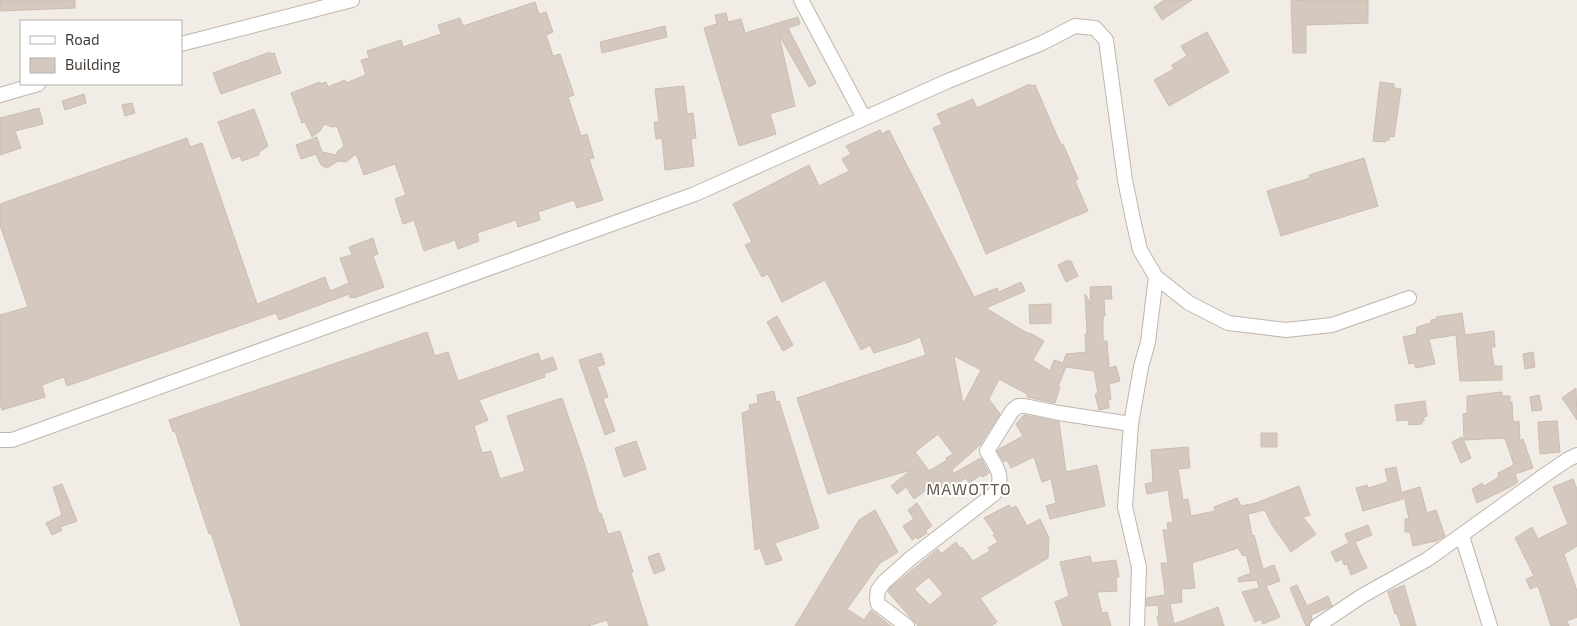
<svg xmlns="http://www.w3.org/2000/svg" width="1577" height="626" font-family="'Exo 2',sans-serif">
<rect width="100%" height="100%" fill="#f1ece6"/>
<path fill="#d5c9bf" stroke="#ccbdb0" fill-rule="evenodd" d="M0,0H75V8L0,11Z
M1164,0H1192L1162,20L1154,7Z
M1312,0H1368V23L1306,25V53H1293L1291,1Z
M535,2L539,14L546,12L553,32L546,35L553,56L560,54L574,95L568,97L581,136L587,134L594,158L589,159L603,200L577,208L574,200L538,212L540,220L518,227L516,220L477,233L479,241L458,249L455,240L424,251L414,220L403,224L395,199L406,195L395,164L364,175L356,154L346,162L338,161L327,168L321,165L316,154L301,159L296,145L317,137L322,152L336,155L338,151L344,146L337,126L332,127L324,124L320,131L312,137L305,122L302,123L291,93L320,82L321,84L326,82L328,87L345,80L346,83L366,75L361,60L369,58L367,51L401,40L403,47L441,34L438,25L460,18L463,26Z
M726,13L728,22L741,19L745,33L798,17L800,24L788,28L816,83L809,87L779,35L795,106L770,114L776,134L739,146L704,28L717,24L715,15Z
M665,26L667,37L602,53L600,42Z
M1207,32L1229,72L1169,106L1154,80L1174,69L1172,65L1187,56L1181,46Z
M270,52L271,54L274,53L281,73L221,94L213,73Z
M1380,82L1394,84V88L1401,89L1394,137L1390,136L1389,140H1386V142L1373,141Z
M1030,84L1031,86L1035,85L1061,145L1063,144L1078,179L1075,181L1088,211L986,254L933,128L942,124L937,114L973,99L977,108Z
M684,86L687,114L693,113L696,138L691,139L694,166L665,170L662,138L656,139L654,122H659L655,89Z
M84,94L86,103L65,110L62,101Z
M132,103L135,113L125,116L122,105Z
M39,108L43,124L15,131L21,148L0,155V118Z
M254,109L268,146L259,152V155L242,161L240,156L232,159L218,122Z
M880,130L882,134L889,130L974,297L997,288L999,292L1021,282L1025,291L986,308L1022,330L1030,334V333L1044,341L1033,360L1050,371L1054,360L1063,363L1066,354L1086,352L1085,334L1087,333L1085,294L1091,304L1090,287L1111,286L1112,299H1104L1105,316H1103V341H1107L1109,368L1116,366L1120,381L1109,384L1111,399L1108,400L1109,408L1099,410L1095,394L1098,393L1094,371L1066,367L1058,386L1060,387L1055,403L1027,397V394L999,379L989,399L1000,414L980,445L952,470L954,473L981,458L989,473L983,477L981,475L969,483L966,478L943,492L937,482L914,499L906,487L897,494L891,486L911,470L828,494L797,398L926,355L920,337L909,342L874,353L870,345L861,350L825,280L782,302L768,274L762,277L745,245L752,242L733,204L809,165L819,186L849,171L842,159L851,154L846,146ZM954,356L981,370L963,404ZM938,434L953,454L946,458L947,460L929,471L915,452Z
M187,138L190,147L202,143L257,304L325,277L330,291L349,283L340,258L352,255L349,247L373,238L378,254L373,256L384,287L354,298V297L350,298L349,294L279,320L276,313L67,386L64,377L42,385L45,397L2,410L0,404V315L28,307L0,225V204Z
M1364,158L1378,206L1281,236L1267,191L1310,178L1309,175Z
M1068,260L1069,262L1071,261L1078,276L1066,282L1058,265Z
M1051,304V323L1030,324L1029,305Z
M1462,313L1465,335L1494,331L1495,347H1491L1494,366H1502V380L1460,381L1456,335L1429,339L1435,364L1416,368L1414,363L1409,364L1403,337L1416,334L1417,327L1431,323V320L1437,319L1436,317Z
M777,316L793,345L783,351L767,322Z
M427,332L435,356L448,352L458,381L538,353L541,361L553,357L557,369L544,374L545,377L479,400L488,420L474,426L482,453L491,451L500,479L525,471L507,416L562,398L584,462L599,514L601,513L608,534L620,531L633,572L631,573L648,626H609L607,620L588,626H241L211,533L209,534L175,431L173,432L169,420Z
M1533,352L1535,367L1525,369L1523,354Z
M601,353L605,364L597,367L608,397L603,399L615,431L605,435L579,360Z
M1576,388L1577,420L1562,398Z
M774,391L776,402L779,401L819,528L775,543L782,560L766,565L760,548L755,550L742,413L750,410L749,405L758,403L757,395Z
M1502,392V396H1510V402H1512L1513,422L1519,421L1520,441L1523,439L1533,468L1515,474L1518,482L1512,486L1477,503L1472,489L1482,483L1484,486L1499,477L1498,473L1514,465L1505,438L1464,440L1463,414L1467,413V396Z
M1539,395L1542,410L1532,411L1530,397Z
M1425,401L1427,416L1424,417V421H1422V424L1409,425L1408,420L1397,421L1395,405Z
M1024,415L1059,422L1066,472L1097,465L1105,506L1050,519L1046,506L1056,503L1051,479L1042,482L1034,457L1011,468L1007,460L1004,462L997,451L999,449L1023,436L1016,424Z
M1557,421L1560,452L1540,454L1538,422Z
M1261,433H1277V447H1261Z
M1462,437L1471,458L1461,463L1452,442Z
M636,441L646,469L624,477L615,448Z
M1188,447L1190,468L1178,469L1183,500L1188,499L1191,516L1215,511L1214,507L1237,498L1241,506L1256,503L1299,486L1310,515L1303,517L1316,534L1291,552L1272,525L1265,510L1248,514L1252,536L1254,535L1263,569L1274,565L1280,581L1266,586L1280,617L1263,624L1261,619L1255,622L1242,592L1259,588L1257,580L1239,582L1238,578L1251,573L1246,555L1243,556L1238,548L1192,563L1195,588L1181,589L1182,602L1170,604L1174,624L1218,607L1224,626H1159L1157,617L1159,616L1158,605L1146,606L1147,598L1164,595L1165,593L1161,563H1168L1163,530H1168L1167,523L1173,522L1168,490L1147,494L1145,484L1153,482L1151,450Z
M1396,467L1403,499L1363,511L1356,488L1367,485L1368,488L1388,482L1385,469Z
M1573,479L1577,489V546L1564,554L1577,591V617L1567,621L1569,626H1551L1538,586L1530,589L1526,579L1534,576L1515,538L1532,527L1538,539L1568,524L1553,487Z
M62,484L77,521L60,527L62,530L52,535L46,523L62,515L53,487Z
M1420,487L1427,513L1436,510L1445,536L1435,542V541L1413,546L1410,532H1405V519H1409L1403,492Z
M917,503L932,526L926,530L927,533L918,539L916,537L912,540L903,526L914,519L908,510Z
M1009,505L1012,508L1016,506L1027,526L1040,519L1049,538L1048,558L980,598L997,622L991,626H918L888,592L890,588L938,549L941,554L956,542L960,548L962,547L973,561L990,551L988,548L998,542L993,535L995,534L984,518ZM929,577L943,594L930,605L914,589Z
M875,510L898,552L880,563L847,609L864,620L871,610L891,626H795L859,520Z
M1368,525L1372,535L1355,542L1367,568L1351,575L1347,564L1344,565L1342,559L1336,562L1331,552L1349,543L1345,534Z
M659,553L665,570L654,574L648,557Z
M1090,556L1092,563L1116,560L1119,577H1116L1117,591L1097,592L1102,613L1107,612L1111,626H1063L1055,602L1069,596L1060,562Z
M1297,585L1307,606L1328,596L1332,606L1311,615L1312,619L1308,626H1306L1290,588Z
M1404,585L1411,609L1416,626H1401L1397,614H1395L1388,592Z"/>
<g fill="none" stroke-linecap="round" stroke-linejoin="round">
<defs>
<path id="minor" d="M801,0L864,118
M181,44L352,0
M0,95L38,84
M0,440H12L695,194L948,81L1042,43L1075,26L1095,28L1106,40L1125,180L1133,219L1140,250L1156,277
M1462,536L1490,626
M907,626L878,604L877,598L878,590L884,582L911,558L994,494C1006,478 996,466 987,451L1012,411L1018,406H1025L1059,413L1131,424
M1137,626L1139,567L1125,507L1131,424L1141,367L1148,342L1156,277L1189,303L1228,323L1286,330L1332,325L1409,298
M1317,626L1362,596L1428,559L1545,475L1567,460L1577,455"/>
</defs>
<use href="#minor" stroke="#bfb6ac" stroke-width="16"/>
<use href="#minor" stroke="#fff" stroke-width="14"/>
</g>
<g text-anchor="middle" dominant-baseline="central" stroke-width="4" stroke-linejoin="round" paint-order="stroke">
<g font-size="16" letter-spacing="1" fill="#65594e" stroke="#fff">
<text x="969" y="488">MAWOTTO</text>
</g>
</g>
<rect x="20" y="20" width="162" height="65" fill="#ffffff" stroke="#b4b1af"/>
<rect x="30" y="36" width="25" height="8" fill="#ffffff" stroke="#b4b1af"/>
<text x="65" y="45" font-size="15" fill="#433c36">Road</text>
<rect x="30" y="58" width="25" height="15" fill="#d5c9bf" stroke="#b4b1af"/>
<text x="65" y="70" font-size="15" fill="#433c36">Building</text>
</svg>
